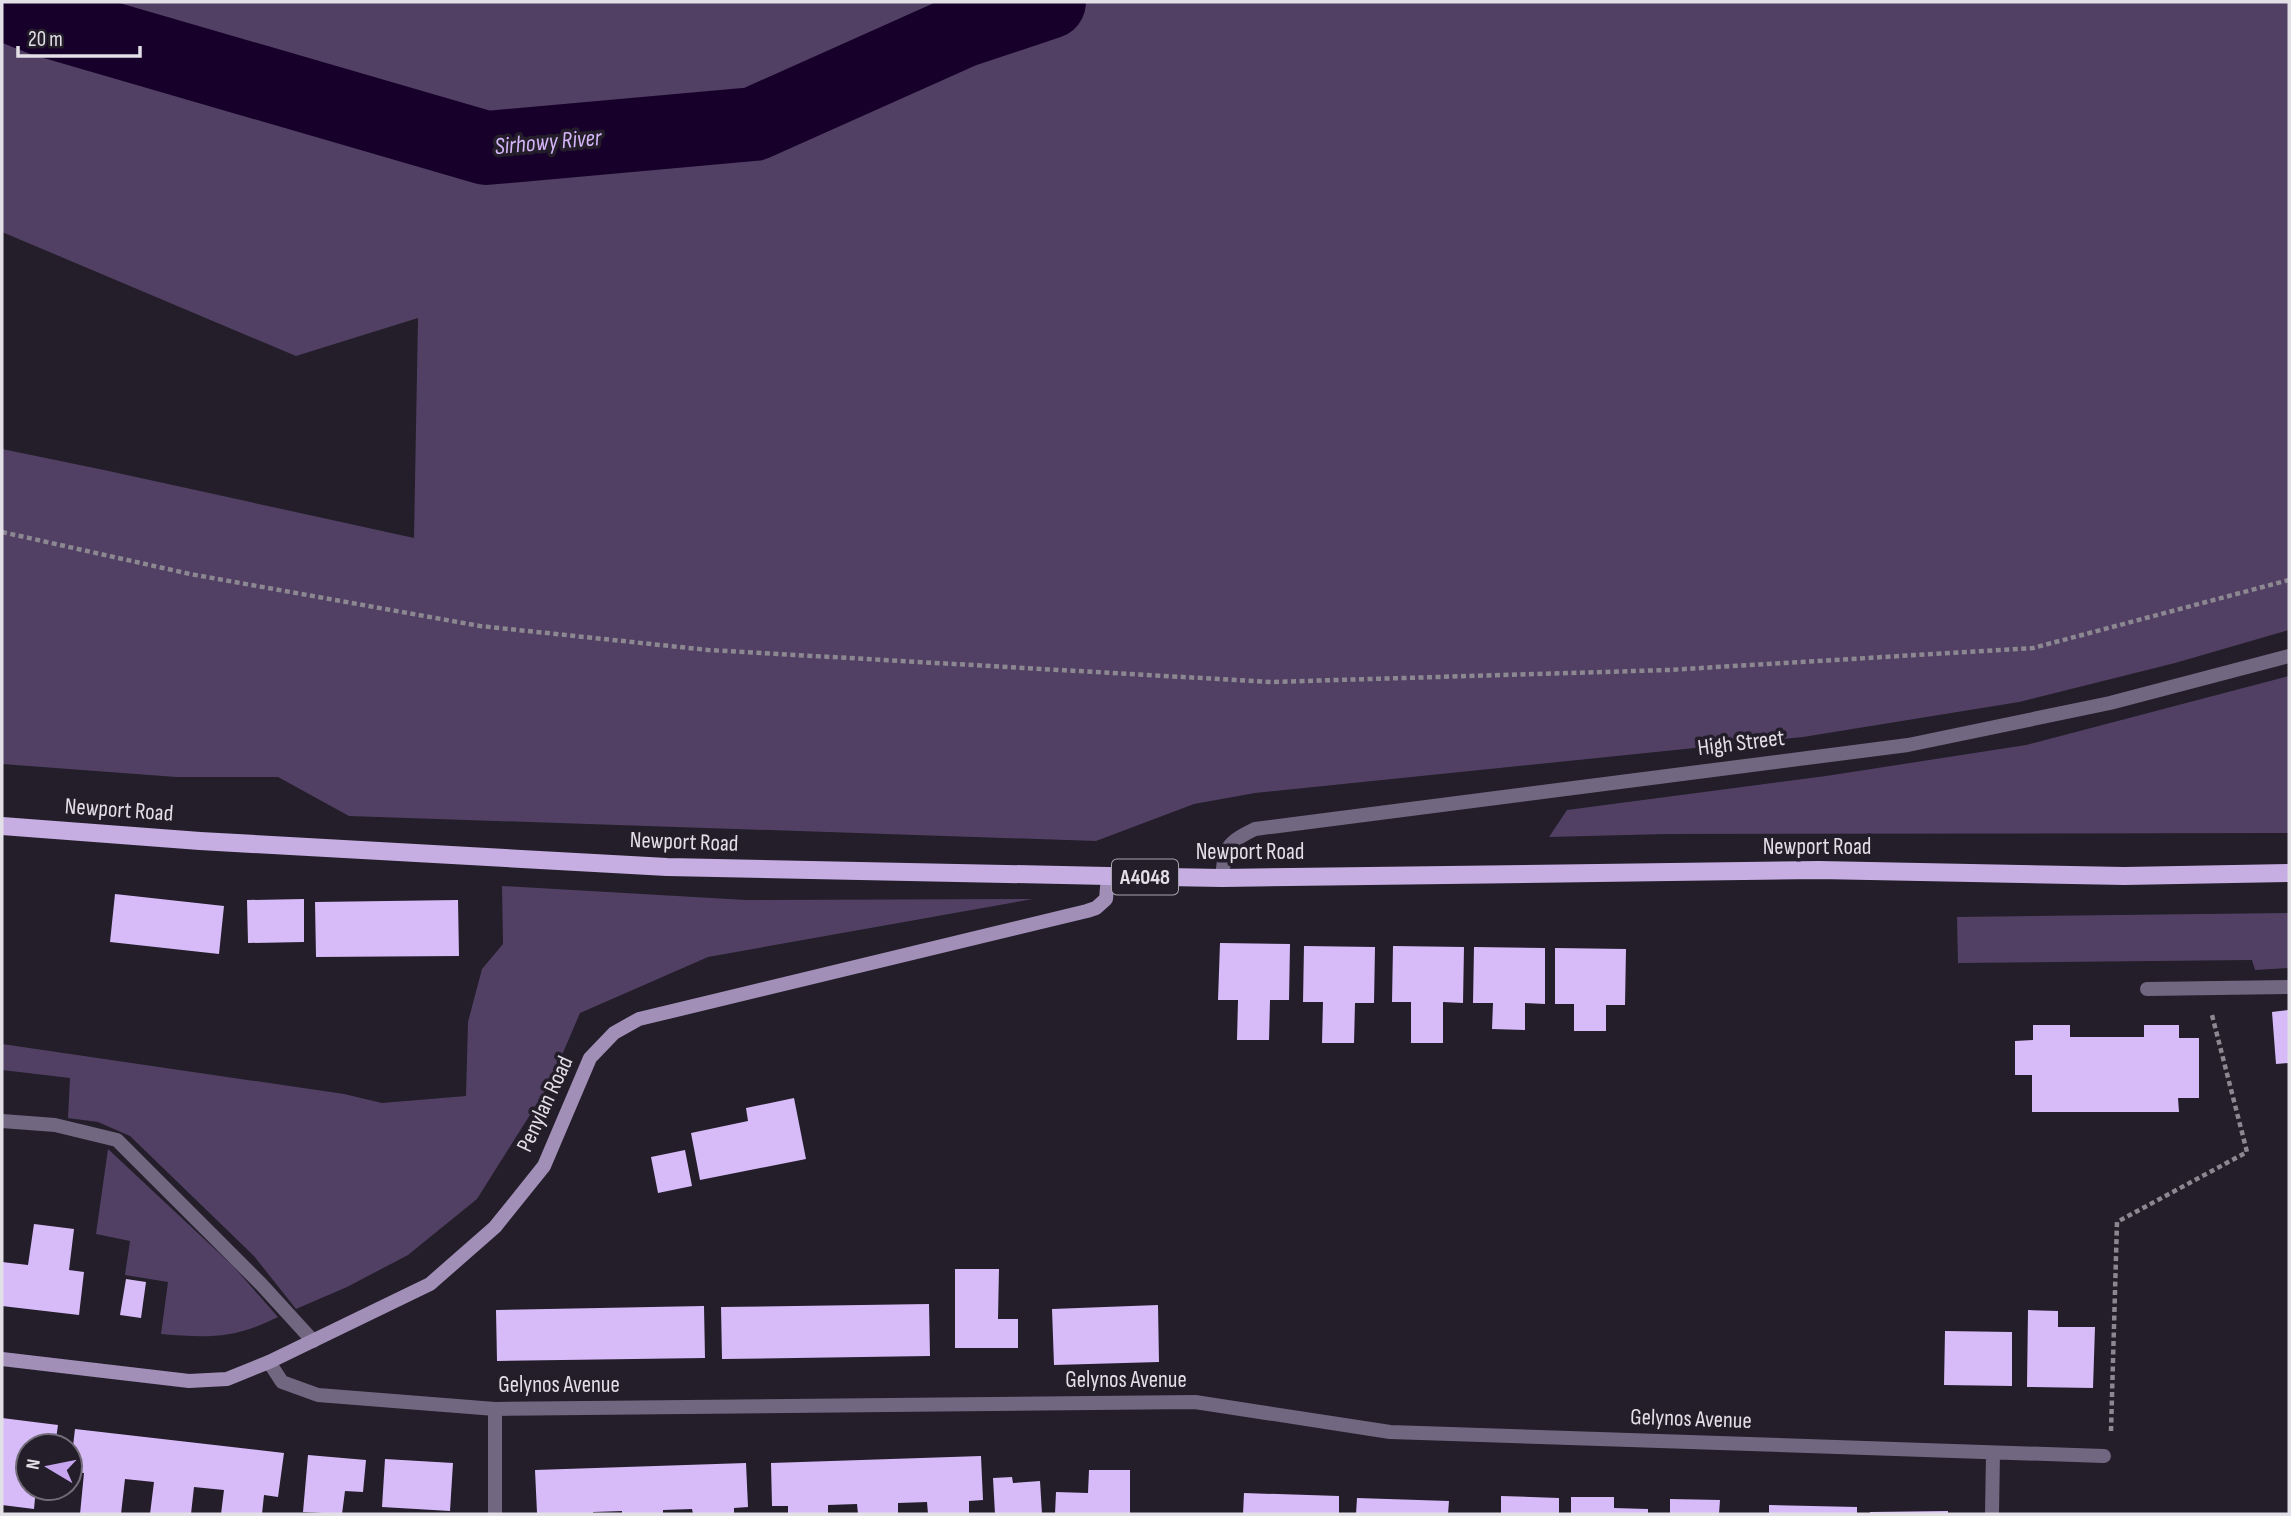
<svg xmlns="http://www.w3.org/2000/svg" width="2291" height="1516" font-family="'Sofia Sans Condensed',sans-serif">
<rect width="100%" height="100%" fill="#231e2a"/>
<path fill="#514063" d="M2,2H2289V630L2175,663L2019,702L1803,737L1255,793L1194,804L1096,841L349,816L278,777H176L2,764V449L104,470L414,538L418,318L296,356L2,232Z
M2289,676V833L1666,834L1549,837L1567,810L1826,776L2026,745Z
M502,886L746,900L1033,899L708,957L580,1013L550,1083L477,1199L408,1255L347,1287L296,1309L254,1256L130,1136L98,1122L68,1118L70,1078L2,1070V1044L344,1094L382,1103L466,1096L468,1022L482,969L503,944Z
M2289,913V968L2255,970L2252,960L1958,963L1957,917Z
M108,1149L233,1266L278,1317C234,1339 208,1338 161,1334L168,1282L125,1275L130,1241L96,1234Z"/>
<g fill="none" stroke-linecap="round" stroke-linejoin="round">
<path stroke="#17002a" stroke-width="74" d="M2,3L42,19L486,148L754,124L962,31L1049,2"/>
</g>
<path fill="#d7bbf9" d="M115,894L224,906L219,954L110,942Z
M304,899V942L248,943L247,900Z
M458,900L459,956L316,957L315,902Z
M1220,943L1290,944L1289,1000H1270L1269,1040H1237L1238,1000H1218Z
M1304,946L1375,947L1374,1003H1355L1354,1043H1322L1323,1002H1303Z
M1393,946L1464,947L1463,1003L1443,1002V1043H1411V1002H1392Z
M1474,947L1545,948V1004L1525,1003V1030L1492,1029L1493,1003H1473Z
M1555,948L1626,949L1625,1005H1606V1031H1574V1004H1555Z
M2289,1010V1063L2276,1064L2272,1012Z
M2033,1025H2070V1037H2144V1025H2179V1038H2199V1098H2178L2179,1112H2032V1075H2015V1041L2033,1040Z
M794,1098L806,1159L700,1180L691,1133L748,1121L746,1108Z
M685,1150L692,1186L658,1193L651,1157Z
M34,1224L74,1229L69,1270L84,1272L79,1315L2,1306V1262L28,1265Z
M955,1269H999L998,1319H1018V1348H955Z
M126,1279L146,1282L141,1318L120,1315Z
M929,1304L930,1356L722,1359L721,1307Z
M1158,1305L1159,1362L1054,1365L1052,1309Z
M704,1306L705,1358L497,1361L496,1310Z
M2028,1310L2058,1311V1327H2095L2093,1388L2027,1387Z
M1945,1331L2012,1332V1386L1944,1385Z
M2,1418L58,1425L55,1446H28V1488H36L34,1509L2,1505Z
M75,1429L284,1453L278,1497L264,1495L262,1514H221L224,1490L194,1487L191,1514H150L154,1482L125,1479L121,1514H80L84,1473L70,1472Z
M308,1455L366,1460L363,1492L345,1491L342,1514L303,1512Z
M981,1456L983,1500L969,1501V1514H928L927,1502L898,1503V1514H858L857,1504L828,1505V1514H788V1506H772L771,1463Z
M385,1459L453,1463L450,1511L382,1507Z
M746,1463L748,1507L734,1508V1514H693L692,1509L663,1510V1514H622V1511L593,1512V1514L537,1513L535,1470Z
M1089,1470H1130V1514H1055L1056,1492L1088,1493Z
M1012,1477L1013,1483L1040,1481L1042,1514H995L993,1478Z
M1244,1493L1339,1496V1514H1243Z
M1501,1496L1559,1498V1514H1501Z
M1571,1497H1614V1508L1648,1509V1514H1571Z
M1357,1498L1449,1501L1448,1514H1356Z
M1670,1499L1720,1500L1719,1514H1670Z
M1769,1505L1857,1507V1514H1769Z
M1948,1511V1514H1870V1512Z"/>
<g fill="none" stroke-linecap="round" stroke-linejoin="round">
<path stroke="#8c8891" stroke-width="4.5" stroke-dasharray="5 3.5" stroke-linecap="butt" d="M2,532L190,574L480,626L708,650L1271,682L1668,670L2033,648L2289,580
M2111,1431L2117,1222L2247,1152L2212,1015"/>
<path stroke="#726780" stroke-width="14" d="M2,1121L55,1125L117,1140L261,1284L313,1341
M495,1514V1409"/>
<path stroke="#726780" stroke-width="14" d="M1222,878C1225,847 1226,843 1255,829L1908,745L2110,703L2289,656
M2147,989L2289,987
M269,1362L282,1382L318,1395L495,1409L1195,1402L1390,1432L2104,1456
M1992,1514L1993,1453"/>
<path stroke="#a18fb7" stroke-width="14" d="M2,1359L189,1381L227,1379L269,1362L430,1284L495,1227L544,1166L590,1058L614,1033L639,1019L1087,911L1096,908L1106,899L1108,876"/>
<path stroke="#c6aee2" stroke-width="18" d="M2,826L200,841L667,867L1108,876L1222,878L1819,870L2124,876L2289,873"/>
</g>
<g text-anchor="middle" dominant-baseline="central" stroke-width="7" stroke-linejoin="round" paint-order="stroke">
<rect fill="#231e2a" stroke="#a9a5ae" stroke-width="2" x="1112" y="859.5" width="66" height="35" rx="5"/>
<g font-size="21" font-weight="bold" fill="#e3dfe7">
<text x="1145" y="877">A4048</text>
</g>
<g font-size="23" fill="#e3dfe7" stroke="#231e2a">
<text transform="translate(1741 743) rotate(-7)">High Street</text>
<text transform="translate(119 810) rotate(4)">Newport Road</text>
<text transform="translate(684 842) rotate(2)">Newport Road</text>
<text x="1817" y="847">Newport Road</text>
<text x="1250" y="852">Newport Road</text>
<text transform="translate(545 1104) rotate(-65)">Penylan Road</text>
<text x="1126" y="1380">Gelynos Avenue</text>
<text x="559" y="1385">Gelynos Avenue</text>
<text transform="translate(1691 1419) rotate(2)">Gelynos Avenue</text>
</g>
<g font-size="24" font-style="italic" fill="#d4b5f7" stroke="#231e2a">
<text transform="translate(548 142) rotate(-5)">Sirhowy River</text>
</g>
</g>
<rect width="2291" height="1516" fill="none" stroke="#e3dfe7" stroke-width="7"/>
<g transform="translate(49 1467) rotate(280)"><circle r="33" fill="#231e2a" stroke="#706b76" stroke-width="2"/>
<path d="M0-5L12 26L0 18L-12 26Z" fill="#c8a6ef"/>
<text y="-10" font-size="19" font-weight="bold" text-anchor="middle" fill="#e3dfe7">N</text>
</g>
<path d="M18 46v10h122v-10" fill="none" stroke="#e3dfe7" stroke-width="3.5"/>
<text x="28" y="46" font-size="21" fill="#e3dfe7" stroke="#231e2a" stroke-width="5" paint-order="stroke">20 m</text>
</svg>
